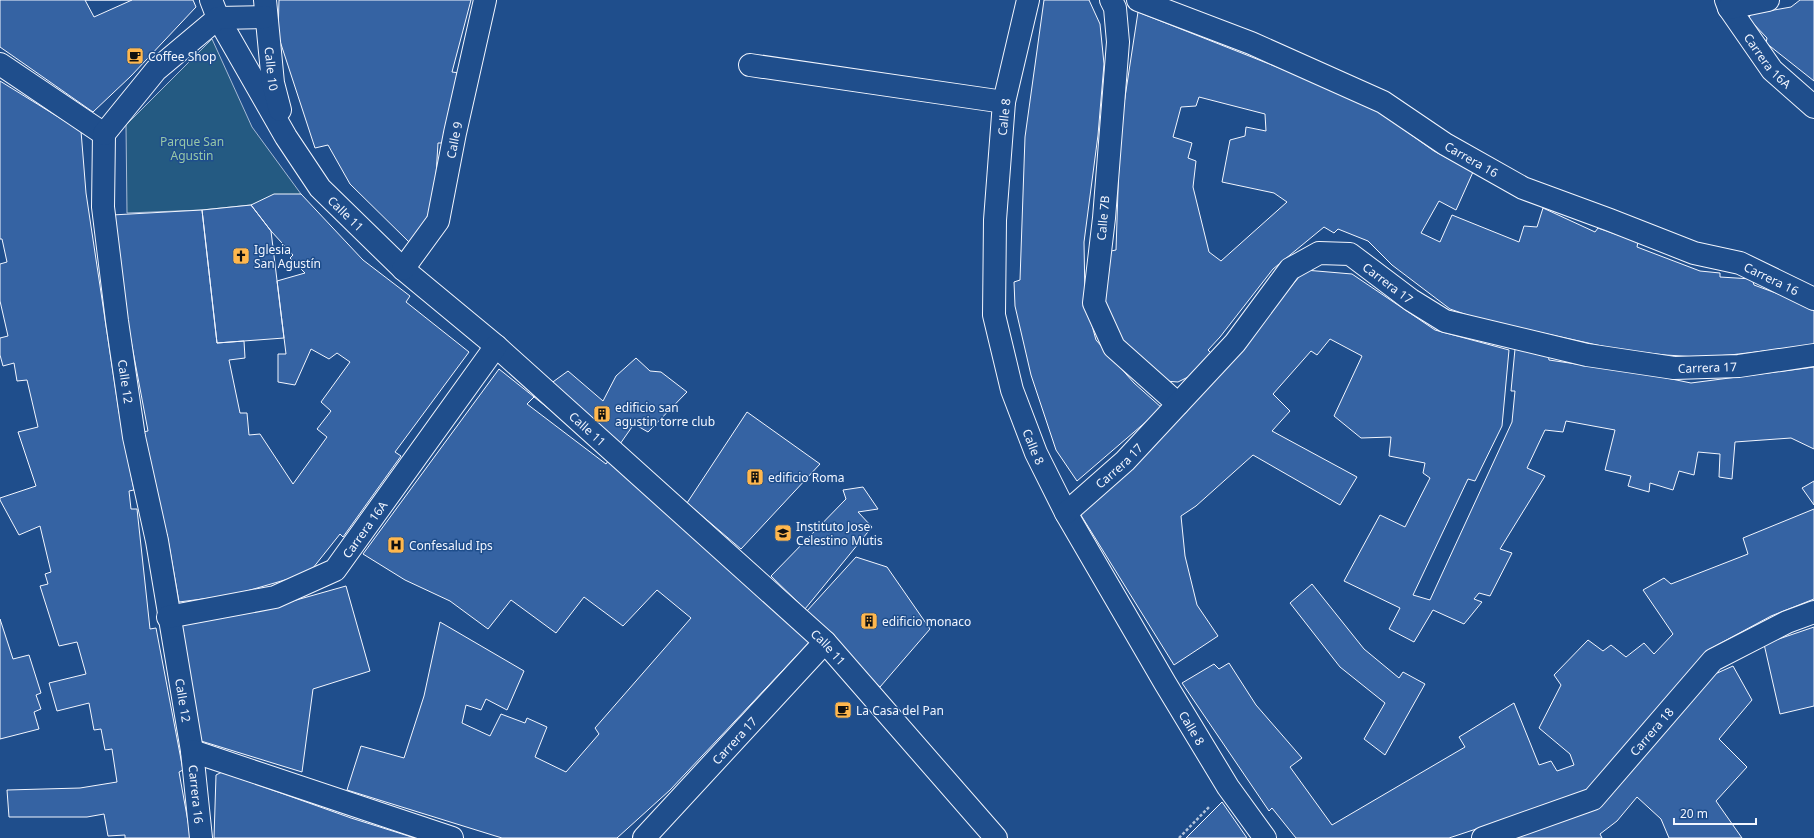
<svg xmlns="http://www.w3.org/2000/svg" width="1814" height="838" font-family="'Noto Sans',sans-serif">
<rect width="100%" height="100%" fill="#1f4e8c"/>
<path fill="#245a82" stroke="#a8bbd7" d="M212,39L252,127L301,194L251,205L202,210L127,213L126,125Z"/>
<path fill="#3563a3" stroke="#f2f6ff" fill-rule="evenodd" d="M0,0H193L196,7L131,76L93,112L0,47Z
M85,0H132L94,17Z
M279,0H471L452,72L460,73L444,143H438L435,192L429,213L419,233L409,242L350,184L328,145L315,148L278,35Z
M1044,0H1089L1100,24L1104,64L1098,135L1084,242L1085,300L1096,340L1134,383L1162,408L1077,481L1056,450L1031,375L1015,306L1014,282L1020,280L1025,137Z
M1800,0H1814V81L1766,43L1767,38L1748,18L1752,14L1791,7Z
M1138,12L1287,71L1369,105L1434,151L1473,172L1456,210L1439,201L1421,233L1440,242L1452,215L1519,242L1524,226L1537,227L1543,208L1595,232L1598,228L1638,242L1637,247L1700,271L1720,273V277L1752,279L1754,285L1814,307V345L1730,355L1697,357L1666,355L1620,350L1479,319L1450,309L1392,265L1368,241L1338,229L1334,233L1324,227L1273,269L1220,337L1208,350L1211,353L1188,377L1178,382L1164,381L1119,337L1103,300L1106,252L1116,250L1120,130ZM1199,97L1265,114L1266,131L1246,127L1245,136L1230,140L1222,182L1274,193L1287,202L1221,261L1209,252L1193,187L1196,161L1188,158L1192,143L1173,137L1181,107L1196,106Z
M0,81L81,131L86,193L119,412L134,490L129,491L131,509H137L150,629L156,628L183,770L179,772L191,838H125V835L108,836L104,814L87,817H9L7,790L80,788L117,782L112,749L105,750L101,729L94,730L89,703L57,711L49,683L86,674L77,642L59,646L40,586L48,584L45,574L51,572L40,526L19,535L0,500V498L36,486L18,432L38,427L27,380L17,381L14,363L3,366L0,355V338L8,336L0,301V264L7,262L2,239H0Z
M274,194H301L363,260L410,296L406,302L469,352L395,452L401,456L343,537L340,534L309,573L233,595L179,602L167,534H162L143,432L148,431L116,261L112,215L202,210L217,343L244,341L245,358L229,360L240,413H247L249,435L260,434L293,484L327,437L317,429L331,411L321,402L350,362L337,353L329,359L311,349L295,385L278,382V354H286L277,281L305,273L290,258L293,255L271,231L251,205Z
M251,205L271,231L284,338L217,343L202,210Z
M1305,270L1352,274L1435,330L1509,350L1502,426L1475,481L1468,479L1413,595L1430,600L1512,422L1515,391H1511L1515,349L1548,354L1549,360L1657,376L1691,383L1814,367V449L1791,438L1735,442L1732,479L1719,477L1720,454L1698,452L1694,475L1679,471L1673,490L1650,483L1649,492L1628,486L1631,476L1605,470L1615,430L1566,421L1563,432L1545,430L1527,468L1545,476L1500,549L1512,553L1490,596L1479,593L1474,599L1482,602L1464,624L1433,610L1414,642L1389,629L1400,608L1344,581L1380,515L1405,527L1430,478L1423,473L1425,463L1389,456L1391,437L1361,438L1334,416L1362,356L1330,339L1317,355L1311,351L1273,394L1290,411L1272,431L1357,477L1340,505L1253,455L1196,506L1181,516L1185,556L1197,605L1218,636L1174,665L1079,512L1150,451Z
M636,358L650,371L661,372L687,392L648,432L634,424L606,464L527,404L539,392L568,371L603,401L616,376Z
M499,369L701,530L816,635L670,790L617,838H502L347,790L361,746L404,758L424,696L440,622L524,671L507,710L486,699L481,710L466,705L462,723L490,736L501,714L525,723L527,718L547,727L535,757L566,772L599,734L595,728L691,618L657,590L623,626L584,597L556,633L511,600L488,629L450,601L405,580L363,554Z
M747,412L820,464L741,549L687,503Z
M1814,481V505L1802,488Z
M863,487L878,509L858,512L872,527L805,609L771,576L846,499L843,490Z
M1814,509V599L1771,616L1708,650L1591,791L1449,838H1296L1272,808L1269,811L1182,683L1214,664L1219,669L1229,663L1256,705L1302,758L1290,767L1332,825L1465,747L1459,737L1514,703L1539,765L1551,761L1557,771L1574,765L1570,754L1539,728L1561,685L1554,675L1588,640L1603,651L1611,645L1626,657L1644,643L1654,654L1673,634L1643,590L1664,578L1671,584L1748,554L1743,538Z
M856,557L887,567L930,629L880,687L806,612Z
M1312,584L1364,649L1399,678L1403,672L1425,684L1385,755L1364,739L1385,703L1340,667L1290,603Z
M346,586L370,671L313,689L302,772L201,741L179,623L275,606Z
M0,619L13,659L29,655L41,693L36,695L41,709L34,712L39,729L0,739Z
M1814,627V706L1780,714L1764,644Z
M1733,666L1752,700L1719,739L1747,767L1716,801L1742,838H1669L1661,819L1637,797L1617,821L1600,834L1602,838H1510L1592,811L1715,674Z
M222,772L351,818L415,838H214L216,775Z
M1222,802L1247,838H1186Z"/>
<g fill="none" stroke-linecap="round" stroke-linejoin="round">
<defs>
<g id="minor">
<path id="s1" d="M211,0L218,18L286,137L320,188L403,269L496,346L825,642L996,838"/>
<path id="s2" d="M265,0L273,83L280,110"/>
<path id="s3" d="M1028,0L1004,102L995,220L994,315L1012,390L1036,453L1066,513L1165,683L1228,787L1265,838"/>
<path d="M1111,0L1115,8L1118,42L1104,218L1094,303L1114,347L1178,404"/>
<path id="s4" d="M1138,0L1251,43L1383,102L1445,144L1523,188L1610,220L1694,253L1740,263L1814,299"/>
<path id="s5" d="M1726,0L1729,8L1772,70L1814,107"/>
<path d="M1729,8L1768,0"/>
<path d="M0,64L104,134"/>
<path d="M750,65L1004,102"/>
<path id="s6" d="M104,134L103,207L117,321L134,437L157,541L192,751L201,838"/>
<path d="M104,134L156,70L218,18L265,17"/>
<path id="s7" d="M403,269L438,221L455,133L485,0"/>
<path id="s8" d="M1066,513L1125,461L1235,343L1290,269L1319,253L1350,254L1411,300L1445,321L1587,355L1674,368L1739,366L1814,355"/>
<path id="s9" d="M168,617L275,597L335,570L496,346"/>
<path d="M192,751L452,838"/>
<path id="s10" d="M644,838L825,642"/>
<path id="s11" d="M1483,838L1593,799L1713,660L1787,622L1814,612"/>
</g>
</defs>
<use href="#minor" stroke="#f2f6ff" stroke-width="24"/>
<path stroke="#b3c4dc" stroke-width="2.5" stroke-dasharray="3 2" stroke-linecap="butt" d="M1179,838L1210,806"/>
<use href="#minor" stroke="#1f4e8c" stroke-width="22"/>
</g>
<defs>
<symbol id="cafe-square" viewBox="-11 -11 22 22"><rect x="-9" y="-9" width="18" height="18" rx="4" fill="#ffb74d" stroke="#1f4e8c"/><path d="M-5.5-4.5H6V0H3Q3 3.5 0 3.5H-2.5Q-5.5 3.5-5.5 0ZM3-3.2v2h1.7v-2ZM-6 4.5H4V6H-6Z" fill="#111"/></symbol>
<symbol id="church-square" viewBox="-11 -11 22 22"><rect x="-9" y="-9" width="18" height="18" rx="4" fill="#ffb74d" stroke="#1f4e8c"/><path d="M-1.2-6h2.4v3.5h3.3v2.4h-3.3V6h-2.4V-.1h-3.3v-2.4h3.3Z" fill="#111"/></symbol>
<symbol id="building-square" viewBox="-11 -11 22 22"><rect x="-9" y="-9" width="18" height="18" rx="4" fill="#ffb74d" stroke="#1f4e8c"/><path d="M-4-6H4V6H1V3H-1V6H-4ZM-2.5-4.3h1.7v1.8h-1.7ZM.8-4.3h1.7v1.8H.8ZM-2.5-1h1.7V.8h-1.7ZM.8-1h1.7V.8H.8Z" fill="#111"/></symbol>
<symbol id="school-square" viewBox="-11 -11 22 22"><rect x="-9" y="-9" width="18" height="18" rx="4" fill="#ffb74d" stroke="#1f4e8c"/><path d="M0-5L7-2L0 1L-7-2ZM-4 1L0 2.5L4 1V4Q0 6-4 4Z" fill="#111"/></symbol>
<symbol id="hospital-square" viewBox="-11 -11 22 22"><rect x="-9" y="-9" width="18" height="18" rx="4" fill="#ffb74d" stroke="#1f4e8c"/><path d="M-5-5h3v3.5h4V-5h3V5h-3V1.5h-4V5h-3Z" fill="#111"/></symbol>
</defs>
<g fill-rule="evenodd">
<use href="#cafe-square" x="125" y="46" width="20" height="20"/>
<use href="#church-square" x="231" y="246" width="20" height="20"/>
<use href="#building-square" x="592" y="404" width="20" height="20"/>
<use href="#building-square" x="745" y="467" width="20" height="20"/>
<use href="#school-square" x="773" y="523" width="20" height="20"/>
<use href="#hospital-square" x="386" y="535" width="20" height="20"/>
<use href="#building-square" x="859" y="611" width="20" height="20"/>
<use href="#cafe-square" x="833" y="700" width="20" height="20"/>
</g>
<g text-anchor="middle" dominant-baseline="central" stroke-width="3" stroke-linejoin="round" paint-order="stroke">
<g font-size="12" fill="#f2f6ff" stroke="#1f4e8c" text-anchor="start">
<text x="148" y="56">Coffee Shop</text>
<text x="254" y="249">Iglesia<tspan x="254" dy="14">San Agustín</tspan></text>
<text x="615" y="407">edificio san<tspan x="615" dy="14">agustin torre club</tspan></text>
<text x="768" y="477">edificio Roma</text>
<text x="796" y="526">Instituto Jose<tspan x="796" dy="14">Celestino Mutis</tspan></text>
<text x="409" y="545">Confesalud Ips</text>
<text x="882" y="621">edificio monaco</text>
<text x="856" y="710">La Casa del Pan</text>
</g>
<g font-size="12" fill="#f2f6ff" stroke="#1f4e8c">
<text stroke="none"><textPath href="#s5" startOffset="74">Carrera 16A</textPath></text>
<text stroke="none"><textPath href="#s2" startOffset="69">Calle 10</textPath></text>
<text transform="translate(1004 117) rotate(-84)">Calle 8</text>
<text stroke="none"><textPath href="#s7" startOffset="142">Calle 9</textPath></text>
<text stroke="none"><textPath href="#s4" startOffset="371">Carrera 16</textPath></text>
<text stroke="none"><textPath href="#s1" startOffset="254">Calle 11</textPath></text>
<text transform="translate(1103 218) rotate(-85)">Calle 7B</text>
<text stroke="none"><textPath href="#s4" startOffset="695">Carrera 16</textPath></text>
<text stroke="none"><textPath href="#s8" startOffset="444">Carrera 17</textPath></text>
<text stroke="none"><textPath href="#s8" startOffset="780">Carrera 17</textPath></text>
<text stroke="none"><textPath href="#s6" startOffset="249">Calle 12</textPath></text>
<text stroke="none"><textPath href="#s1" startOffset="578">Calle 11</textPath></text>
<text stroke="none"><textPath href="#s3" startOffset="456">Calle 8</textPath></text>
<text stroke="none"><textPath href="#s8" startOffset="71">Carrera 17</textPath></text>
<text stroke="none"><textPath href="#s9" startOffset="225">Carrera 16A</textPath></text>
<text stroke="none"><textPath href="#s1" startOffset="903">Calle 11</textPath></text>
<text stroke="none"><textPath href="#s6" startOffset="573">Calle 12</textPath></text>
<text stroke="none"><textPath href="#s3" startOffset="779">Calle 8</textPath></text>
<text stroke="none"><textPath href="#s11" startOffset="206">Carrera 18</textPath></text>
<text stroke="none"><textPath href="#s10" startOffset="133">Carrera 17</textPath></text>
<text stroke="none"><textPath href="#s6" startOffset="668">Carrera 16</textPath></text>
</g>
<g font-size="12" fill="#97c8a6" stroke="#1f4e8c">
<text x="192" y="141">Parque San<tspan x="192" dy="14">Agustin</tspan></text>
</g>
</g>
<path d="M1674 818v6h82v-6" fill="none" stroke="#f2f6ff" stroke-width="2"/>
<text x="1680" y="818" font-size="12" fill="#f2f6ff" stroke="#1f4e8c" stroke-width="3" paint-order="stroke">20 m</text>
</svg>
